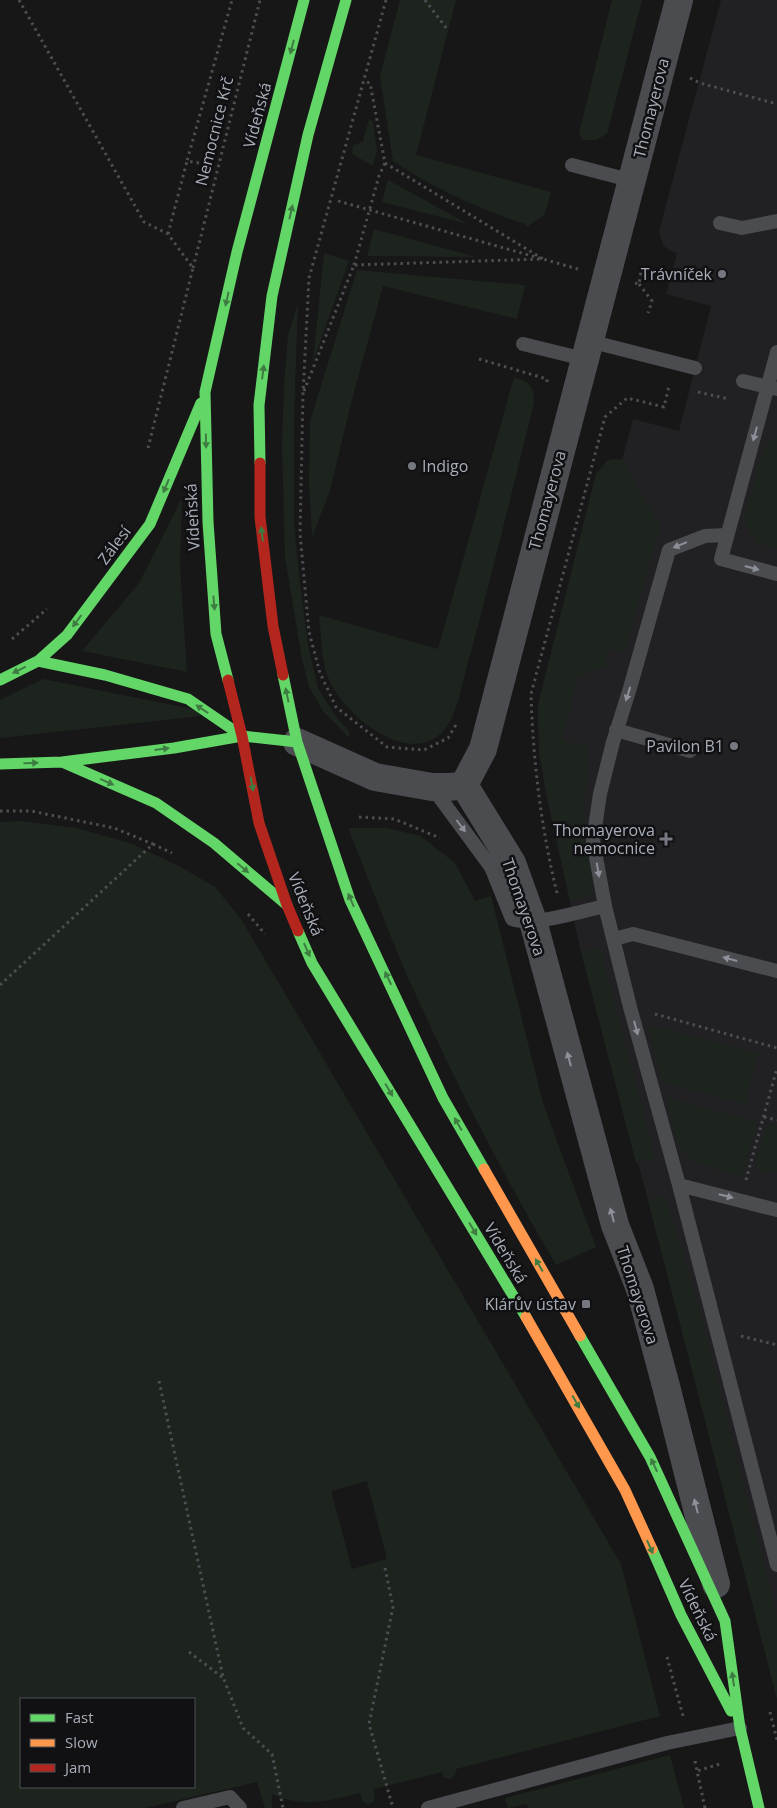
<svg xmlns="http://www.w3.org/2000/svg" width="777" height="1808" font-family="'Open Sans',sans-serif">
<rect width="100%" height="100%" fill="#171717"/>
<path fill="#212123" d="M721,0H777V1698L648,1200L581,952L546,794L539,753L538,705L596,474L608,460H622L633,419L679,431L711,306L666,294L677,253L670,251L664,246L661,239L659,231Z"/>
<path fill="#1d241e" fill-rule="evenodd" d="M400,0H456L416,155L551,192L545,214L527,227L525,224C479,209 433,188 393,161L380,76Z
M612,0H642L607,134L596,140H582L579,133Z
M369,119L373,121L377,150L373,166L352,154L353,146L363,141Z
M388,180L468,224L382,202Z
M374,229L476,257L367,256Z
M324,253L349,261L313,362Z
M357,270L525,285L517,319L383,286L351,403L330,491L312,537L309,482L310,421Z
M298,303L294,418V524L299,575L308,645L318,688L335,715L350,733L348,737L323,711L309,687L302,659L285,557L282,444L284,387L288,335Z
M514,377C530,383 534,384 534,403C513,487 493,571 470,655C464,675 458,715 444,730C423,754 392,743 370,727C351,713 330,691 325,668C321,651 321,633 319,615L438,649Z
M777,437V549L756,543L744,519L764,447Z
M616,459L622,460L660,526L624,653L609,648L605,666L578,677L562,740L588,747L584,812L593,893L570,901L539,753L538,705L596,474L608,460Z
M182,498L180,567L187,672L82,651L139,583Z
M43,679L197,710L201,716L0,738V700Z
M21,821L76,828L130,843L181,867L215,887L241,919L621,1564L660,1716L456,1769C456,1775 455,1777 449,1779L444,1777L442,1772L374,1789L375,1799L372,1803L368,1804L363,1802L360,1793C326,1801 304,1808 272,1794V1808H265L257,1782L145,1808H0V822ZM367,1481L387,1559L352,1569L331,1491ZM21,1699H194V1787H21Z
M348,828H387L420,836L455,863L475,901L491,896L543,1103L596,1247L556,1265C501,1171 451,1075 407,975C386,927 368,877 348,828Z
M600,948L655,1158L636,1163L581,952Z
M648,1025L757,1053L745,1104L662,1082Z
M667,1098L757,1122L742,1177C724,1171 690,1165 680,1147C672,1133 670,1114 667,1098Z
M766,1124L777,1127V1171L769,1169L768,1175L760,1171L756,1162Z
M665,1196L695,1294L777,1617V1699L648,1200Z
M670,1755L684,1808H528L527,1804L508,1808L505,1798Z"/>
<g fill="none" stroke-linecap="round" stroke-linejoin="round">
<path stroke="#4d4e52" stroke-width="3" stroke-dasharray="2.5 4" stroke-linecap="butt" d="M19,0L144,222L168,234L193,268L148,448
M386,0L309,278L303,394L300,533L309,632L320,673L336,707L387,747L424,750L448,738L457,723
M425,0L447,29
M690,78L700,83L777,104
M199,163L187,161L232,0
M338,201L578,269
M168,234L187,161
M354,265L379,176L385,163
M193,268L260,0
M635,283L639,284L641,272
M639,284L652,301L648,313
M479,359L547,379V382
M304,391L354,265L543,259L385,163L370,83L363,81
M698,392L729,399
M12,639L47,609
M0,811H31L114,828L153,844
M359,817L394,819L440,838
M557,893C541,828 533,760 531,694L605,417L627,398L664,407L669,386
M248,914L265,934
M0,985L153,844L172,853
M655,1014L777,1048
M764,1117L777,1120
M746,1180L777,1068
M741,1336L777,1345
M159,1381L223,1677L243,1728L272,1754L283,1808
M385,1568L393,1607L369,1724L393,1808
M189,1652L222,1677
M667,1657L683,1716
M770,1712L777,1740
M695,1761L697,1771
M705,1808L697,1771L720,1764"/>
<path stroke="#4b4c50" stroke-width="14" d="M572,165L633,181
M720,223L742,228L777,221
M589,341L695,368
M523,344L584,359
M777,352L721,559L777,574
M743,381L777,389
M727,535L705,536L669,550L630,688L613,742L600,794L593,841L605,906L630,1007L679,1185L777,1565
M616,730L690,751
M432,787L491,867L512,919C532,927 582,911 605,906
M614,939L633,934L777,971
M679,1185L777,1210
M183,1808L230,1797L240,1808
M428,1808L667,1743L740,1728"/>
<path stroke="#4b4c50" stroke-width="28" d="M297,742L375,777L432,787H450L464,785
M464,785L512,863L533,921L615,1225L640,1289L666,1386L716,1584
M464,785L483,749L679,0"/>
<path stroke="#63d668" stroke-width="11" d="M260,463L259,405L272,296L308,135L346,0
M38,661L105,675L188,699L242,736
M283,675L297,742L350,900L443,1098L484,1169
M0,680L38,661L67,635L150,524L201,403
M228,680L216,634L208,522L205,392L237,252L304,0
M62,762L156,803L214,843L287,905
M0,764L62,762L174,748L242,736L297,742
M298,931L312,963L526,1317
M580,1336L650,1457L725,1621L740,1728L759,1808
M652,1549L681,1615L731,1711"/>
<path stroke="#ff974d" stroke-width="11" d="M484,1169L580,1336
M526,1317L625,1490L652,1549"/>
<path stroke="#b3261e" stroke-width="11" d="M260,463V517L273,626L283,675
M228,680L242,736L259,823L287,905L298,931"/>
</g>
<defs><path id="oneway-solid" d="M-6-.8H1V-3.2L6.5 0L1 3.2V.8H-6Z" transform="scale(1.25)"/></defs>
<g fill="#3e7d42">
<use href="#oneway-solid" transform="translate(292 47) rotate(105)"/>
<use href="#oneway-solid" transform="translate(291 212) rotate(-77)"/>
<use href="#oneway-solid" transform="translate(227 299) rotate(103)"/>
<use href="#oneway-solid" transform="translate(263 372) rotate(-83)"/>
<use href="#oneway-solid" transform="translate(206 441) rotate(89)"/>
<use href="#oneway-solid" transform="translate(166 486) rotate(113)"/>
<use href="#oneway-solid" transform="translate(262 534) rotate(-97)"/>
<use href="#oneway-solid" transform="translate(214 603) rotate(85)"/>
<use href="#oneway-solid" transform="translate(77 621) rotate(127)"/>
<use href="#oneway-solid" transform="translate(19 670) rotate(154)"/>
<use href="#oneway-solid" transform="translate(287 695) rotate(-102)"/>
<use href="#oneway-solid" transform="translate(202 709) rotate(-146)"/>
<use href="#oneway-solid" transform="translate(162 749) rotate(-7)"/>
<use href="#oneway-solid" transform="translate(31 763) rotate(-2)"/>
<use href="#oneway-solid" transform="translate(107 782) rotate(24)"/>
<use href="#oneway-solid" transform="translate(252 784) rotate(79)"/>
<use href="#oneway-solid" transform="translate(243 868) rotate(40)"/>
<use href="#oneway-solid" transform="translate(351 900) rotate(-113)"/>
<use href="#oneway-solid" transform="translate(307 950) rotate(66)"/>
<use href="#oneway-solid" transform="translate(388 978) rotate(-115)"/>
<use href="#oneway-solid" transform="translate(389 1090) rotate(59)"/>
<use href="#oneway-solid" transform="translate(458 1124) rotate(-120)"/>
<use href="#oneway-solid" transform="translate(473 1229) rotate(59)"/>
<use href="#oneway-solid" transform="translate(539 1265) rotate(-120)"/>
<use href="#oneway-solid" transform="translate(576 1402) rotate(61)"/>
<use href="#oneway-solid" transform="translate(654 1465) rotate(-115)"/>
<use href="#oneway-solid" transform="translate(650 1547) rotate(66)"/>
<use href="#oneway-solid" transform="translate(733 1679) rotate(-98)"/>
</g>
<g fill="#8c9099">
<use href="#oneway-solid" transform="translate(755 434) rotate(105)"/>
<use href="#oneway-solid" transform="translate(680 545) rotate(158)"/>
<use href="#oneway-solid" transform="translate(752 568) rotate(15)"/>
<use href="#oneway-solid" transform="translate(628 694) rotate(108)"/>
<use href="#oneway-solid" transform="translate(461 826) rotate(53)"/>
<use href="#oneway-solid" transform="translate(598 870) rotate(80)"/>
<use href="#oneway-solid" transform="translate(730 959) rotate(-165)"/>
<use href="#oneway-solid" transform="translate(636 1028) rotate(75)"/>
<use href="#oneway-solid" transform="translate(569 1059) rotate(-105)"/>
<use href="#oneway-solid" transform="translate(726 1196) rotate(14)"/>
<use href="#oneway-solid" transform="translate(612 1215) rotate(-105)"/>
<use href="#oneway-solid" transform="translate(696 1506) rotate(-104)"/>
</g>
<g fill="#757880" stroke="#111113" stroke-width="2">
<circle cx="722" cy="274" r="5"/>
<circle cx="412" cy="466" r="5"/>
<circle cx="734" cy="746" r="5"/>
<path d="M663.5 831.5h5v5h5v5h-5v5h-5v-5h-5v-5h5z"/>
<rect x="581" y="1299" width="10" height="10" rx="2.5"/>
</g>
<g text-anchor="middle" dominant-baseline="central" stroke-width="5" stroke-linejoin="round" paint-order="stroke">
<g font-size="16" fill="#a8adb8" stroke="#111113">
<text transform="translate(651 108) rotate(-76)">Thomayerova</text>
<text transform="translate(257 115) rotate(-75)">Vídeňská</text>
<text transform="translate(214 131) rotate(-76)">Nemocnice Krč</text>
<text transform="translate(547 500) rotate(-75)">Thomayerova</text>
<text transform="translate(192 517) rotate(-93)">Vídeňská</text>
<text transform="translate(114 545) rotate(-53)">Zálesí</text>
<text transform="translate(306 904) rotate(68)">Vídeňská</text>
<text transform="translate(524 907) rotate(71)">Thomayerova</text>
<text transform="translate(506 1253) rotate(59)">Vídeňská</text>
<text transform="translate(638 1295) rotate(72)">Thomayerova</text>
<text transform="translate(698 1610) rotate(64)">Vídeňská</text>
</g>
<g font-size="16" fill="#a8adb8" stroke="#111113" text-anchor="end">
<text x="712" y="274">Trávníček</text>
<text x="422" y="466" text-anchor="start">Indigo</text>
<text x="724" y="746">Pavilon B1</text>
<text x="655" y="830">Thomayerova<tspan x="655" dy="18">nemocnice</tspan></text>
<text x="576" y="1304">Klárův ústav</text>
</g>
</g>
<rect x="20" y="1698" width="175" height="90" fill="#111113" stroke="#4d4f55"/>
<rect x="30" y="1714" width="25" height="8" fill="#63d668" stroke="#4d4f55"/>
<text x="65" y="1723" font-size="15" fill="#a8adb8">Fast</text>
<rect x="30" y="1739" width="25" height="8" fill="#ff974d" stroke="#4d4f55"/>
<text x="65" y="1748" font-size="15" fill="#a8adb8">Slow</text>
<rect x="30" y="1764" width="25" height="8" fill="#b3261e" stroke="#4d4f55"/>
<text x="65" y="1773" font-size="15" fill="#a8adb8">Jam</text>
</svg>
